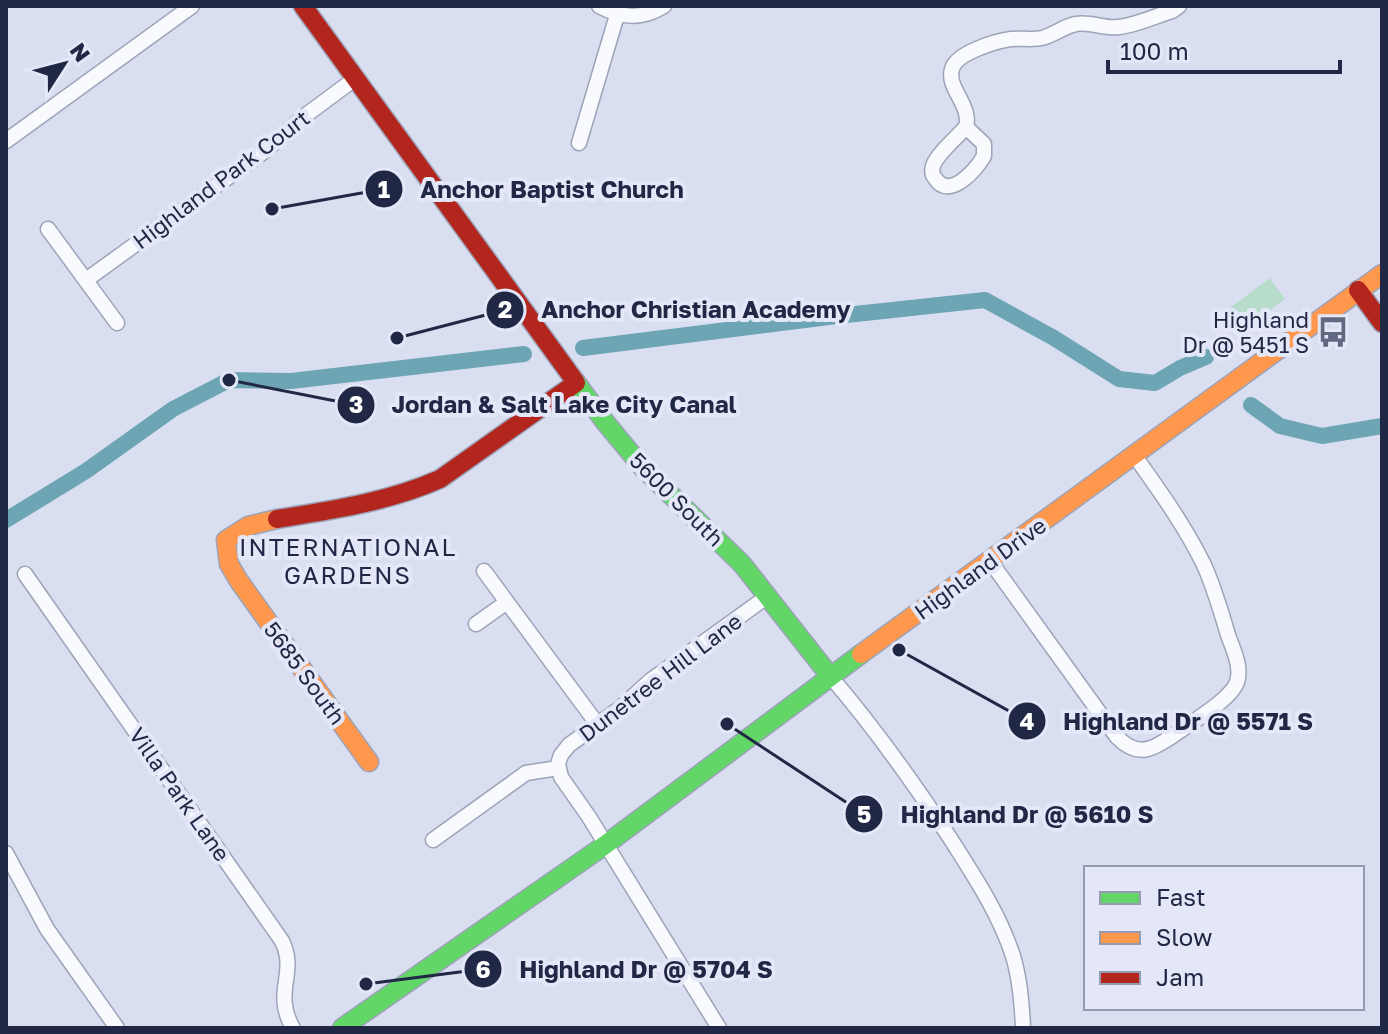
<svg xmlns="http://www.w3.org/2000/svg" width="1388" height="1034" font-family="'Golos Text',sans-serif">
<rect width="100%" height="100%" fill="#d9dff0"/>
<path fill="#b7dccb" d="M1270,278L1285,299L1241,332L1226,311Z"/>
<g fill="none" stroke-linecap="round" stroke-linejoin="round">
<path stroke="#6da5b5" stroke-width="16" d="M583,348L837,316L985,300L1054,338L1119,379L1155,383L1180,368L1206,357
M1251,405L1280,426L1322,436L1382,426
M6,520L86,471L173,409L229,380L291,381L524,354"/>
<defs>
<path id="street" d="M599,6C622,18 641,20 664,6
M966,127L984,144V156C976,170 949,201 935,178C932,175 932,170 933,166C936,155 958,136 966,127C972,105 946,88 952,69C956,53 996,41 1011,39C1021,38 1032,40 1042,38C1054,35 1064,26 1076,24C1090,21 1104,29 1119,27C1137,25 1155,16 1172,11L1179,6
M6,141L192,6
M579,143L617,15
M48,229L117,323
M86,280L266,150L306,115L356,78
M990,561L1117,737C1137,757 1150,751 1171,737C1187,725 1231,700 1237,682C1242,667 1233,649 1228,635C1221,611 1214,587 1204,565C1185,526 1159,490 1134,455
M484,571L598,725
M25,574L282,941C298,973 272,992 293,1028
M476,624L507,602
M830,676C874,727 913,782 950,838C974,876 999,913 1013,956C1020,979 1022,1004 1023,1028
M433,840L526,773L558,768
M6,853L47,929L117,1028
M719,1028L589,817L561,777L558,764L561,755L569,745L619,709L650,681L768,596"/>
<path id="fast" d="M575,381L605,422L644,469L742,564L830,676
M342,1028L605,845L861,654"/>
<path id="slow" d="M277,519L248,526L226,540L229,564L239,581L369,762
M861,654L1382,274"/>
<path id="jam" d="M303,6L575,381
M1358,290L1382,323
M277,519C333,510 388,502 440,479L576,383"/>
</defs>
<use href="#street" stroke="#9da3b8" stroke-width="17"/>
<use href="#fast" stroke="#9da3b8" stroke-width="21"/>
<use href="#slow" stroke="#9da3b8" stroke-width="21"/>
<use href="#jam" stroke="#9da3b8" stroke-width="21"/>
<use href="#street" stroke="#f9fafd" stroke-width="14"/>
<use href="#fast" stroke="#63d668" stroke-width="18"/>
<use href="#slow" stroke="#ff974d" stroke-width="18"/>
<use href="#jam" stroke="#b3261e" stroke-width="18"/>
</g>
<defs>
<symbol id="bus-bare" viewBox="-9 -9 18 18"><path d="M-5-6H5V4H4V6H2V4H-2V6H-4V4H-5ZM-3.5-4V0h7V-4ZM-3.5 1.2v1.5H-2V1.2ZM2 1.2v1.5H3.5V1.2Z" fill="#616881" stroke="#e3e7f7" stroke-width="2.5" paint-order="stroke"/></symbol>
</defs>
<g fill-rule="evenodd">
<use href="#bus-bare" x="1311" y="310" width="44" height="44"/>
</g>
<g text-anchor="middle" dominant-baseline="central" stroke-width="8" stroke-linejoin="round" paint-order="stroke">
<g font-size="22" fill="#212845" stroke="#e3e7f7">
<text transform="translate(221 179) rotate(-37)">Highland Park Court</text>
<text transform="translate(677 499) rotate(45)">5600 South</text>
<text transform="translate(980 568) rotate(-36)">Highland Drive</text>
<text transform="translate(305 673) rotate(54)">5685 South</text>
<text transform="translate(660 677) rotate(-37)">Dunetree Hill Lane</text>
<text transform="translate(180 794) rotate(55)">Villa Park Lane</text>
</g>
<g font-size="22" fill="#212845" stroke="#e3e7f7" text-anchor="end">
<text x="1309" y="319">Highland<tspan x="1309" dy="25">Dr @ 5451 S</tspan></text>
</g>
<g font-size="24" letter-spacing="2" fill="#212845" stroke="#e3e7f7">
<text x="348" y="546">INTERNATIONAL<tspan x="348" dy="28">GARDENS</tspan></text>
</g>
</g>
<path fill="none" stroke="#212845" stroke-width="3" d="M272 209L384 189M397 338L505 310M229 380L356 405M899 650L1027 721M727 724L864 814M366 984L483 969"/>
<g fill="#212845" stroke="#e3e7f7" stroke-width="3">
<circle cx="272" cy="209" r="8"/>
<circle cx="397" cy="338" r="8"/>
<circle cx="229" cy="380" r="8"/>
<circle cx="899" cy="650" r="8"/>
<circle cx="727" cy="724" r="8"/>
<circle cx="366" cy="984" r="8"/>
<circle cx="384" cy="189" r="20"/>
<circle cx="505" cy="310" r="20"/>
<circle cx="356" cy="405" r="20"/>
<circle cx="1027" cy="721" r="20"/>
<circle cx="864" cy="814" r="20"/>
<circle cx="483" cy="969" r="20"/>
</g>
<g font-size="24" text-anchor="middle" font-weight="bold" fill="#fff">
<text x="384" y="198">1</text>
<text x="505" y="318">2</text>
<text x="356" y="413">3</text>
<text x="1027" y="730">4</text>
<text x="864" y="823">5</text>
<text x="483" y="978">6</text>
</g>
<g font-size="24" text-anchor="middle" font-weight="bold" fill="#212845" stroke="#e3e7f7" stroke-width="8" stroke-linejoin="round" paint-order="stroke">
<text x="552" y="198">Anchor Baptist Church</text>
<text x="696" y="318">Anchor Christian Academy</text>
<text x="564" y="413">Jordan &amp; Salt Lake City Canal</text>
<text x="1188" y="730">Highland Dr @ 5571 S</text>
<text x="1027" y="823">Highland Dr @ 5610 S</text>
<text x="646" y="978">Highland Dr @ 5704 S</text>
</g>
<rect width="1388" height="1034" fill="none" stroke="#212845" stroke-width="16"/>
<rect x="1084" y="866" width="280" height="144" fill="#e3e7f7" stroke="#959bb0" stroke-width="2"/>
<rect x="1100" y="892" width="40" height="12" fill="#63d668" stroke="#959bb0" stroke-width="2"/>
<text x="1156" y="906" font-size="24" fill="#212845">Fast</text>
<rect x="1100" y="932" width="40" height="12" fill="#ff974d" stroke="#959bb0" stroke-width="2"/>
<text x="1156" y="946" font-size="24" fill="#212845">Slow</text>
<rect x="1100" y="972" width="40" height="12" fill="#b3261e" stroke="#959bb0" stroke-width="2"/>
<text x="1156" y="986" font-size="24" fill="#212845">Jam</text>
<g transform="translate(64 64) rotate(54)" stroke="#e3e7f7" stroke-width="6" paint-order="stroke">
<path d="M0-6L14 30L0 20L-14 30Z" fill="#212845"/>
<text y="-12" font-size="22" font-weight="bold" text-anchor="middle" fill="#212845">N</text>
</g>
<path d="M1108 60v12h232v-12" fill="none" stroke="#212845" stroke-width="4"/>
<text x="1120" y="60" font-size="24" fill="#212845" stroke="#e3e7f7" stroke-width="6" paint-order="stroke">100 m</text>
</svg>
